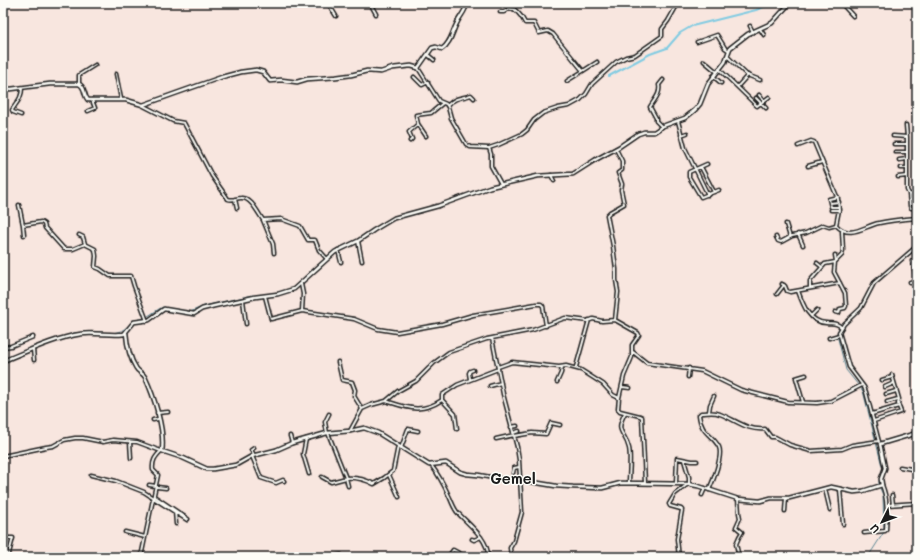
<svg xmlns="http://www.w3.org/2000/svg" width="920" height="560" font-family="Mali,sans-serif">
<rect width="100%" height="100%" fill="#f8e6df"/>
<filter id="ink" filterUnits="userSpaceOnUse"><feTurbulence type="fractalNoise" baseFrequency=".025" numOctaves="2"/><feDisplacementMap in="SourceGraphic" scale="8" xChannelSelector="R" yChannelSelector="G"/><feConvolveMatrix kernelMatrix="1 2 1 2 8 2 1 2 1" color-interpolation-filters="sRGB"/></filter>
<g filter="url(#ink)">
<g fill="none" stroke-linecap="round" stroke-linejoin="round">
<path stroke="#598593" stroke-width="1" d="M865,298L872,284
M847,320C842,324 837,329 837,335L846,370L863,391L883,470L879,481V486L883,495L884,532L868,557
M96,332C114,333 121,335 133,321L145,318L159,309L163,307L190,312L204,306L253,295
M67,336L74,333L87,332"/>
<path stroke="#81cbe2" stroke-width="2" d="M609,76L650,54L667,48L680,33L692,26L756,10L773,3"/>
<defs>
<path id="minor" d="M328,3L336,16
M370,3L376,14
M508,3L511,9H514C519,13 522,17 525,23H534L539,33L548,31L553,34L583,71L567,81
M841,3L853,16
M330,6L333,3
M500,12H504L510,8
M750,26L753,32
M760,29L764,35
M697,42L717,35L725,48L728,50
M428,55L434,60
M727,56L747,75L760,80
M704,61L717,72
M418,68L439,101L446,104L448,107L451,118L466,144L470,147L489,148L491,154V166L501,184
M719,69L757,106L769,97
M583,71L597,62
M116,74L121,99
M713,76L721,83
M414,77L422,85L428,82
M79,84V75L95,65
M738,86L748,75
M759,95L764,101
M756,98L766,108
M142,105L173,121L184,123L212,176L228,199C233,201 236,198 241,198C251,197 258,213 263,220L281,219L300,226L308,240H315L319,250L327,259
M448,105C457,96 461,99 471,95L474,98
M88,111L95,108L92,100
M914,114L917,113
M21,115L13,112L12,110C17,102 22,98 22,88
M678,121L685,148L708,195
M906,125L907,137
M662,127L656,121V118L650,107C654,100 661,94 659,85L663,80
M681,135L687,133
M426,136L418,124L416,115L431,113L443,103
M893,136L907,137V190L909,194L910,206L911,208H917
M410,141L412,139L409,132L418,124
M894,144H907
M798,146L811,141L814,142L838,199L839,210L836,225C850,240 864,226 879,223C891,220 905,219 917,218
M489,148L498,145L522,134L527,130L534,120L543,113L558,108L569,106L580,100L586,94L592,84L616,62L626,57L635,55L662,36V29L668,21L676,7L680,3
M616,149L622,161V170L618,173L622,184L621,190L624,204L610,212L607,215L613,246L616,269V280L618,292L615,320L638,333L639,335L632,345V357L624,376L619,398
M895,152H907
M899,160L907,159
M707,164L689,172V177L701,197L719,190
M808,166L822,162
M701,167L714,192
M901,168H907
M551,175L554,181
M898,177L907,176
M909,194L917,195
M838,197L829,199L831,207H838
M235,199L237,208
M910,200H917
M830,203L839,202
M19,205L23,225
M915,208V218
M831,210H839
M263,220L273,244L274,253
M786,224L790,237
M798,234L803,245
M24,235L23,225L41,222L44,224L45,228L64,249H73L85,244
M79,235L83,237L85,244L95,249L96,256L95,267L100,269L110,276H131L134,286L147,321
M776,237L778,241L781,242L792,236L806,233L823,225L829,227L836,225
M358,241L362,261
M338,250L341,262
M835,255L836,261
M817,263L822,267
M910,282L917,281L912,261
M301,284L303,294L302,311
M782,284L785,286L787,291L790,292L840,283
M810,288V281L825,264L835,262L842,255L843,250L842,231
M798,291C803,305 809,322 826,323C832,324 836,322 841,327
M777,294L784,285
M265,296L271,319L302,311L354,319L378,329L397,332L442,324L473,315L536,304H541L543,306L546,326
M243,300L246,324
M835,312L839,313L840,309L845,308L846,306L845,293L834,272L835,262
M811,316L817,310
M492,338L503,394L517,447L519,460L522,512L514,541L510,548L511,557
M829,338L839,335
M3,347L11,346L33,337
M33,349L34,360
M633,352L647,363L702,371L741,390L788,402L817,403L831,401L862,385
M338,362L342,380L352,382L355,390L354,396L362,409
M498,367L512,362L559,367L566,366L581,370L603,384L613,395L619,398L618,409L620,411L640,416L642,417L645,483
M576,367L589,320
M688,377L689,368
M470,379L469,373L470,371L473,370
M882,380L892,377
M557,382L561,373L562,367
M490,386L501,383
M622,387L630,388
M885,387L894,383
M886,394L896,391
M386,401C408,408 421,414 442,400
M803,402L796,378L806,375
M887,402L898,399
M709,412L710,405L714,396
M157,413L168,412
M625,413C614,433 625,431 629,448C631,456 629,474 629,483
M872,414L899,406
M153,420L158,419
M874,421L901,412L898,404L899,399L892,375
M511,427L517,426
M457,429L455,414L442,400V395L457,385L498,369
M350,431L362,409L371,405L386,401L398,391L416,381L434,363L449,352L487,339L533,330L565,318L588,321L593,319L602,321L615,320
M327,433L325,422L329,414
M328,433L346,478C356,477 364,479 374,484L384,478L393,471L398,446
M513,433L519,431
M290,436L292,443
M514,436L532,433L546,434L551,423L560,425
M306,439L303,454L309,474
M496,439L514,435
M130,442L131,458
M879,442L866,392L864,387L849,367L839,332L844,324L861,308L874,283L917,246
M401,448L408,429L418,431
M254,455L251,450L254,448
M3,456L46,447L53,446L64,440L75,438H83L103,442L113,440L137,442L161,451
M252,456L261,478L276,483L283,480L284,481
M684,460L689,477V484
M431,465C439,475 445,487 450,498C452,503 454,508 457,512C468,524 489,539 488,557
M900,467L917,470
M513,473L514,468L519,467
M91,475L116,481L144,492L187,520
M389,475L399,497
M322,477L331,482L346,478L348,486
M676,483L677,458L692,461H697
M149,485L156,486
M157,487L166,488
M825,489L830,510
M840,489L843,524
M709,490C713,481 723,456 719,447C712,434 701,434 699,415L701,413C708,413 714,411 720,414C736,420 747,431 765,429L771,437H775L790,445L811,451L842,449L852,445L879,441
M702,495L705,488
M892,495L893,505
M154,496L188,519
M738,499L739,513L740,518L736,527L742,532C739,536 738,539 736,544L739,557
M887,505L917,503
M175,511L176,524
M785,511L786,498
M125,532L145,537
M864,533L885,531L886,530C887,514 888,499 882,485
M5,538H13L8,557
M472,539L474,540L481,537
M141,557L158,475L153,470C152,461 155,457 161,451
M322,557L341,555L342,557
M448,557L453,550L466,557
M679,557L677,539L682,510L681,509L670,506L669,504L675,494L688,484"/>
<path id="tertiary" d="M3,90L50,84H79C86,87 83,95 88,100H126L143,105L222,77L241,72L256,70L263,72L270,81L281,80L297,82L307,79L336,77L351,75L367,71L381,72L393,68L411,66L418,68L432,48L436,47L442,49C451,43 452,32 457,23C460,16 466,11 467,3
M126,333C127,345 129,357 136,368C138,372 143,373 145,377C154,396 165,430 162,451L183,458L207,469H213L236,465L252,456L276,450L292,443L327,433L350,431L364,428L378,433L429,465L446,463L460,472L467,474L478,475L500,479L520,480L556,486L573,487L602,488L621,483L688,484L698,486L738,499L760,501L771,498H789L831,487L854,492L863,491L882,485L881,479L885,468L880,444L917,433
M3,361C28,351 55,338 81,334C96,332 110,336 124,334L134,322L149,320L164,309L194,314L202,309L214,306L255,297L278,294L294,289L335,252L358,241L374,230L394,218L438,206L490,187L538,176L573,174L595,160L619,147L638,134L644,132H654L663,126L685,118L695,110L700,104L708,84L725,62L730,48L748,34L772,23L790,3"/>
</defs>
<use href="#minor" stroke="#1c1c1c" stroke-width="5"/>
<use href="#tertiary" stroke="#1c1c1c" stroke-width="5.5"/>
<use href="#minor" stroke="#fdfcf7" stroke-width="2"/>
<use href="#tertiary" stroke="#fdfcf7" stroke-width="2.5"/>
</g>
</g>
<g text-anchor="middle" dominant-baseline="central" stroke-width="3" stroke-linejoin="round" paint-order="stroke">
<g font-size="15" font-weight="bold" fill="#1c1c1c" stroke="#fdfcf7">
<text x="513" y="478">Gemel</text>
</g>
</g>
<rect width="920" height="560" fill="none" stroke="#fdfcf7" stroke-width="16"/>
<rect x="8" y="8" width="904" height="544" fill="none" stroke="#1c1c1c" stroke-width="1.5" filter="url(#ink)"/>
<g transform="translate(882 522) rotate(228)" stroke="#fdfcf7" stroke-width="3" paint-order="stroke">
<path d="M0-3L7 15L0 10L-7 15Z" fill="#1c1c1c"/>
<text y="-6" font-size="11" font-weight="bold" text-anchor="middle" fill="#1c1c1c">U</text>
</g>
</svg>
